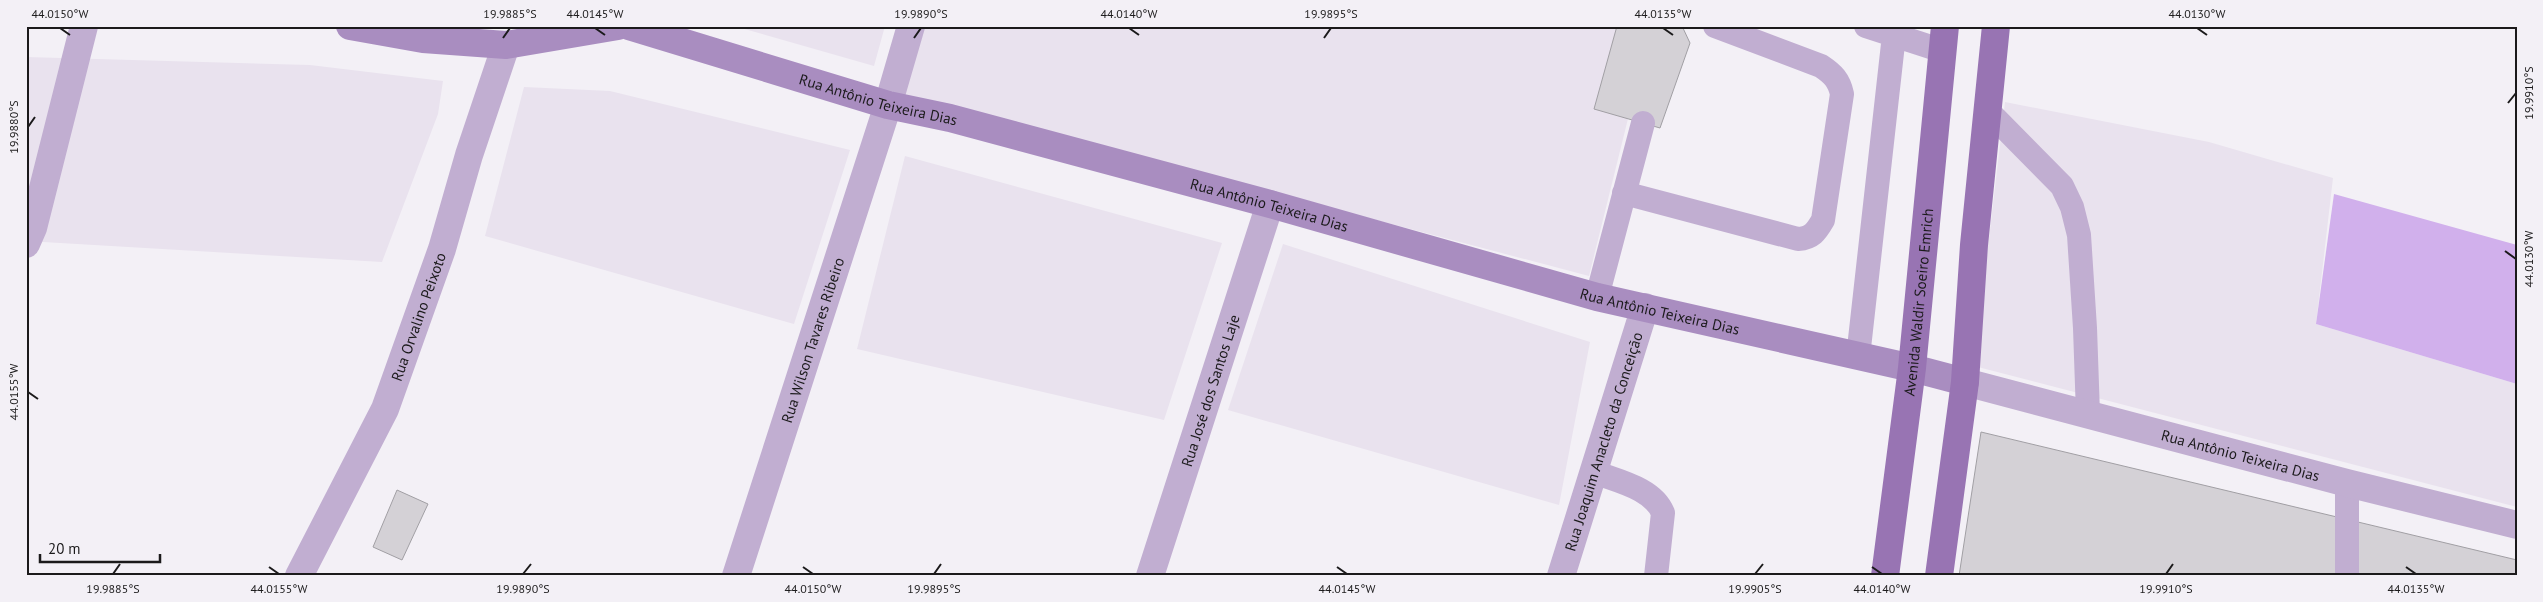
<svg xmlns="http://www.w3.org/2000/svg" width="2543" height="602" font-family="'PT Sans',sans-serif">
<rect width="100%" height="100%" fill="#f3f0f6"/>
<path fill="#e9e2ee" d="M734,26H885L874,66Z
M923,26H1651L1589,276L902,95Z
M26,57L310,65L443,81L438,114L382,262L26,241Z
M524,87L610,91L850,150L794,324L485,236Z
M2005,102L2209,142L2333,178L2316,324L2517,384V507L1974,366Z
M905,156L1222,243L1164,420L857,349Z
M1283,244L1590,342L1559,505L1228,410Z"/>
<path fill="#d1b0ec" d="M2334,194L2517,245V384L2316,324Z"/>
<path fill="#d4d1d6" stroke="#a19fa4" d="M1617,26H1682L1690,43L1660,128L1594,109Z
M1981,432L2517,560V576H1959Z
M397,490L428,504L402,560L373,547Z"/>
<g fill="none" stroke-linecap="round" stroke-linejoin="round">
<path stroke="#c1aed1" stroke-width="24" d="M1866,26L1943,51
M1988,111L2062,186L2072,207L2079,235L2085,328L2088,414
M1624,193L1798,239C1812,238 1816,232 1823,220L1842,94C1839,80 1833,74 1821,66L1715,26
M1597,297L1643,123
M1858,357L1895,26
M1594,472C1617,481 1653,488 1663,513L1656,576
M2347,483V576"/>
<g stroke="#c1aed1" stroke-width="28">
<path d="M26,244L33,228L84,26"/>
<path id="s1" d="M1965,382L2347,483L2517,525"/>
<path id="s2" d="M299,576L385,409L442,249L469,155L506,45"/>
<path id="s3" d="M736,576L888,105L911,26"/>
<path id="s4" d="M1150,576L1270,204"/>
<path id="s5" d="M1561,576L1645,307"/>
</g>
<g stroke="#a98dc0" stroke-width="28">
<path d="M350,26L423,39L506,45L618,26"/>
<path id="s6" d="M629,26L888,105L950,118L1270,204L1597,297L1912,368L1965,382"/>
</g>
<g stroke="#9874b3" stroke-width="28">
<path id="s7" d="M1885,576L1912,368L1945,26"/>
<path d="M1939,576L1965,382L1974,245L1996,26"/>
</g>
</g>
<path fill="none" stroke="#1b1a1b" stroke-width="2" d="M60,28L70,35M595,28L605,35M1129,28L1139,35M1663,28L1673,35M2197,28L2207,35M503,38L510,28M914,38L921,28M1324,38L1331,28M2508,103L2516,93M28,127L35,117M2505,251L2516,259M28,392L38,399M269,567L279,574M803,567L813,574M1337,567L1347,574M1872,567L1882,574M2406,567L2416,574M113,574L120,564M523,574L531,564M934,574L941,564M1755,574L1763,564M2166,574L2173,564"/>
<g text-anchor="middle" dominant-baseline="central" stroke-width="4" stroke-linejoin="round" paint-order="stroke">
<g font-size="15" fill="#1b1a1b" stroke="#f3f0f6">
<text stroke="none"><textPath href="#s6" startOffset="260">Rua Antônio Teixeira Dias</textPath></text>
<text stroke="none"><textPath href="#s6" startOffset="665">Rua Antônio Teixeira Dias</textPath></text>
<text stroke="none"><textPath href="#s7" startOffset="276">Avenida Waldir Soeiro Emrich</textPath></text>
<text stroke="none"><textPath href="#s6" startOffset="1070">Rua Antônio Teixeira Dias</textPath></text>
<text stroke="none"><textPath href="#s2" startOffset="286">Rua Orvalino Peixoto</textPath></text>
<text stroke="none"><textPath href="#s3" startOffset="248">Rua Wilson Tavares Ribeiro</textPath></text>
<text stroke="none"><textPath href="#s4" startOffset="195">Rua José dos Santos Laje</textPath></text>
<text stroke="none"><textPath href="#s5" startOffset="141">Rua Joaquim Anacleto da Conceição</textPath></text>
<text stroke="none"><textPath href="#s1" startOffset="285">Rua Antônio Teixeira Dias</textPath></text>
</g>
</g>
<rect width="2543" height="602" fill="none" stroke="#f3f0f6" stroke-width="55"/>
<path d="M40 554v8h120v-8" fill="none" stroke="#1b1a1b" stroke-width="2.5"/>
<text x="48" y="554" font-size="15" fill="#1b1a1b" stroke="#f3f0f6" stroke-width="4" paint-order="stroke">20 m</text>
<rect x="28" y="28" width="2488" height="546" fill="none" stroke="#1b1a1b" stroke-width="2"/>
<g font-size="12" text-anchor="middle" fill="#1b1a1b">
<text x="60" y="18">44.0150°W</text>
<text x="510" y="18">19.9885°S</text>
<text x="595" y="18">44.0145°W</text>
<text x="921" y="18">19.9890°S</text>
<text x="1129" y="18">44.0140°W</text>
<text x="1331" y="18">19.9895°S</text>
<text x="1663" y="18">44.0135°W</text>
<text x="2197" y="18">44.0130°W</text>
<text transform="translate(2529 93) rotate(-90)" y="4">19.9910°S</text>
<text transform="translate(14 127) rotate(-90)" y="4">19.9880°S</text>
<text transform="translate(2529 259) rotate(-90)" y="4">44.0130°W</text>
<text transform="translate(14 392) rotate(-90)" y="4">44.0155°W</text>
<text x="113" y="593">19.9885°S</text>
<text x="279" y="593">44.0155°W</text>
<text x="523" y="593">19.9890°S</text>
<text x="813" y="593">44.0150°W</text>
<text x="934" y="593">19.9895°S</text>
<text x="1347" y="593">44.0145°W</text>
<text x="1755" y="593">19.9905°S</text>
<text x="1882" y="593">44.0140°W</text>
<text x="2166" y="593">19.9910°S</text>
<text x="2416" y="593">44.0135°W</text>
</g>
</svg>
